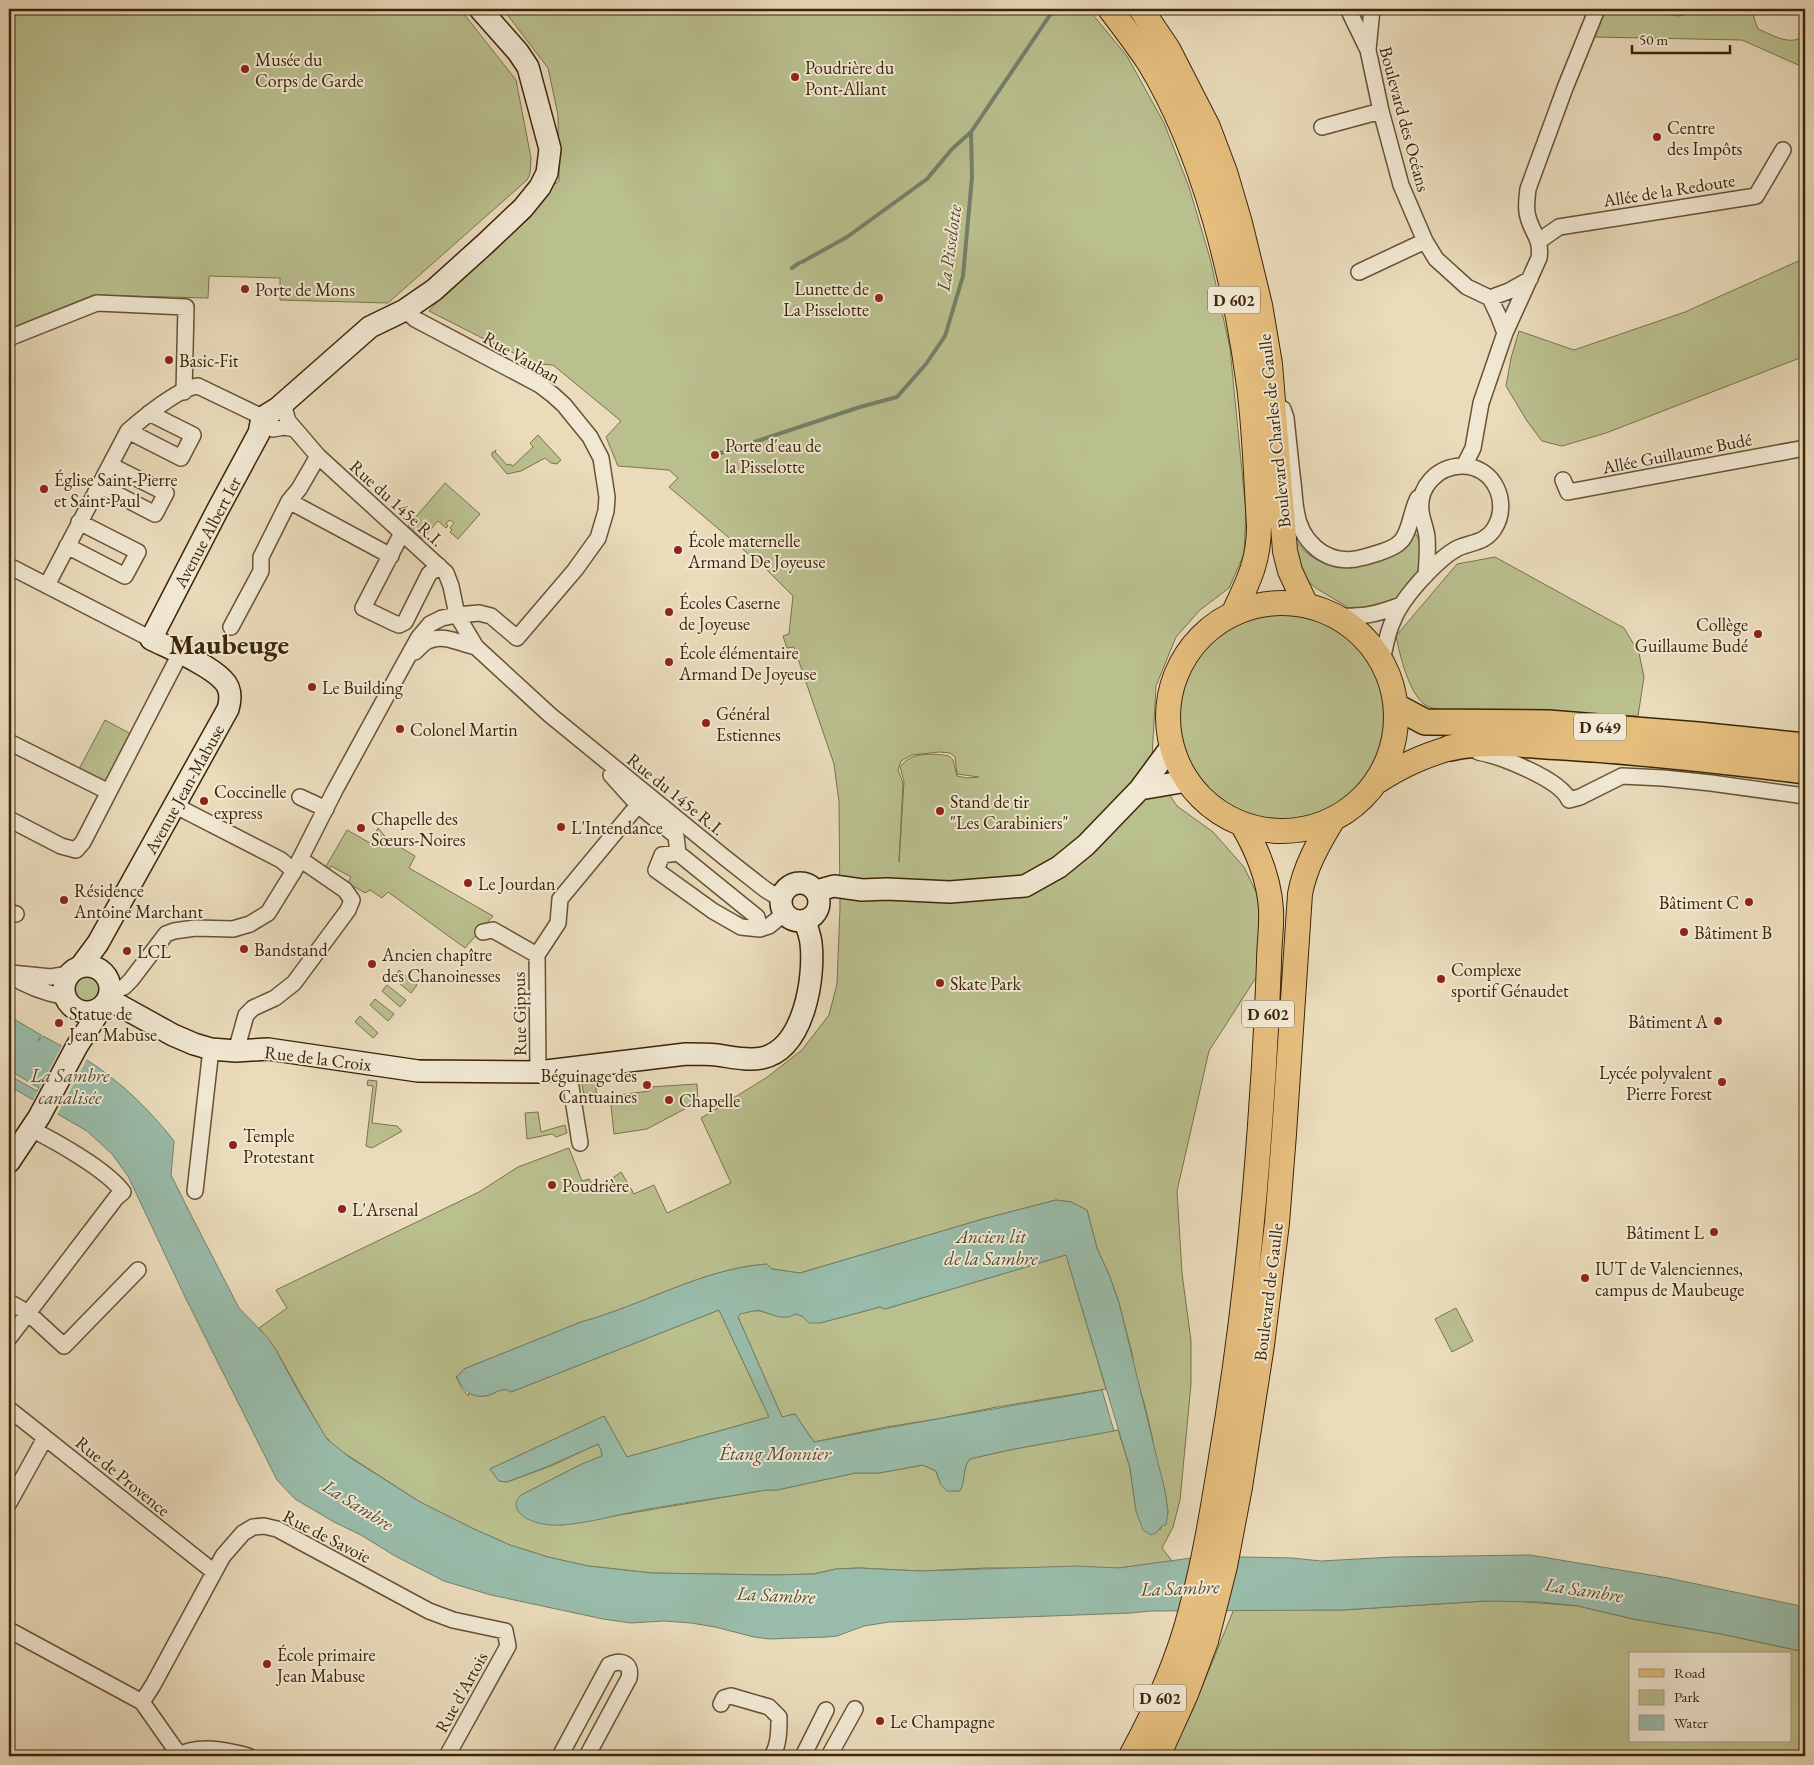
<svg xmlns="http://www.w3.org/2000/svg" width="1814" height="1765" font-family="'EB Garamond',serif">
<rect width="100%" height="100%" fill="#eadbbb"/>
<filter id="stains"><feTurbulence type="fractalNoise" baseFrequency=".004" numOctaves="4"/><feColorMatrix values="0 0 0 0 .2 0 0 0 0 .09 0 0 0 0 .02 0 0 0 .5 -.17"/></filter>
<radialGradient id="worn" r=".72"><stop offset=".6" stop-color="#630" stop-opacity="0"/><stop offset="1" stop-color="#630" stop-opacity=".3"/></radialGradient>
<path fill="#babf8e" stroke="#7b724a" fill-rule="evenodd" d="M9,9H460L516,80L531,158L530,174L527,180L388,303L280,300V278L209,276L208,298L93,295L9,329Z
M503,9H686L689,14L709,9H1088L1127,56L1164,123L1189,187L1210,258L1230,348L1246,512L1244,554L1229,588L1200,610L1176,637L1156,686L1152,758L1169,794L1177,806L1213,832L1244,867L1262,904L1257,976L1209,1051L1177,1191L1182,1273L1191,1341V1384L1180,1500L1173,1527L1162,1548L1172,1561L1119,1568H985L921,1571L860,1568L836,1569L814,1574L772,1575L652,1573L588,1566L548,1557L510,1545L474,1529L420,1502L338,1449L324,1435L276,1350L259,1328L287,1308L276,1290L479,1192L518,1167L566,1149L569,1148L582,1181L589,1179L596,1190L621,1172L634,1194L654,1185L667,1213L731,1183L701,1118L766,1078L802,1050L829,1015L837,984L840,908L839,802L834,764L794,647L787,648L783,636L789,634L793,596L766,569L669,487L678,478L669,470L618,466L606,437L621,421L553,365L538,364L490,342L429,311L530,201L559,181L558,115L548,68ZM939,752L950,753L955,757L957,774L979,777L967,778L957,776L953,760L949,756C933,753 910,752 900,767L904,781L899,862L903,783L898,770L901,761L912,755ZM1056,1200L1071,1202L1087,1210L1097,1248L1110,1277L1119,1303L1133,1357L1132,1363L1145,1406L1152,1436L1155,1456L1165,1491L1168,1512L1160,1530L1136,1511L1130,1468L1118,1430L1009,1450L970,1459C962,1467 966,1481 959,1491C944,1492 940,1485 936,1471L923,1465L879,1473H855L777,1490H766L561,1525L526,1518L518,1511L521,1495L582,1464L602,1456L601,1450L598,1444L551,1466L507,1482L499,1481L490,1469L604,1416L627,1457L769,1417L719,1310L511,1392C503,1385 494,1395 485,1396C479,1397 474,1395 469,1393L468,1396L461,1387L456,1376L457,1377L464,1369L581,1322C644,1305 701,1269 767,1264L772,1269L800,1273L983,1219Z
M1605,9H1655L1665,14L1678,16L1688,14L1695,9H1753V15L1758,29C1773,35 1792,48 1805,34V68L1742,40L1595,37Z
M1805,258V356L1606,433L1562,446L1542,441L1527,421L1506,386L1511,358L1519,331L1574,350L1685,312Z
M538,435L561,460L557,464L551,463L545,458L521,471L507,474L492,456V453L496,450L495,452L507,465L509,464L513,466L533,447L530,443Z
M445,483L480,514L458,539L450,532L452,530L450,528L454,523L450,520L446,523L448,526L446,528L438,521L422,539L408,526Z
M1416,534L1420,543L1421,563L1418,573L1403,593L1380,610H1352L1316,588L1306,580L1298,569L1295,539C1306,558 1328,568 1350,567L1405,545Z
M1495,557L1624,628L1639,653L1644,677L1638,716C1613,715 1587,713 1562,713C1538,712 1440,716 1425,705C1409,693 1400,656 1396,636L1457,564Z
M1179 717a103 103 0 1 1 206 0a103 103 0 1 1-206 0Z
M105,720L131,734L105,783L79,769Z
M378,828L388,840L415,856L409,868L493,916L465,948L388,892L382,898L370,890L365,893L348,883L351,877L331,866L328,871L325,868L347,830L370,843Z
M399,970L417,985L411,993L393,978Z
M71 989a16 16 0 1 1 32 0a16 16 0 1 1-32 0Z
M387,985L406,1000L400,1007L382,991Z
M375,999L394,1014L388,1021L370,1005Z
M360,1016L378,1033L373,1038L355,1022Z
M595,1078L597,1099H596L594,1093L584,1095L581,1080Z
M368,1080L377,1081L372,1123L397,1126L402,1131L372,1148L366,1146L373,1086L367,1085Z
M697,1084L698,1102L647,1129L614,1134L610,1096L650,1091V1087Z
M538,1112L541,1132L565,1125L567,1133L556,1137L552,1134L527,1139L525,1113Z
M1066,1255L1106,1389L997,1407L937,1419L886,1427L814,1442L795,1414L782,1417L738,1317L740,1313C746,1312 754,1310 760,1311C775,1315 779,1319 796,1314L820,1323L880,1307L885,1309Z
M1456,1308L1473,1341L1452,1352L1435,1319Z
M1503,1600L1578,1606L1633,1619L1721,1634L1805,1652V1756H1171L1193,1709L1234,1609L1342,1610ZM1630,1654H1790V1741H1630Z"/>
<path fill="#99bcaa" stroke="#748069" d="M9,1016L41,1035L38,1041L43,1036C57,1044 73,1051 87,1060C120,1081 150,1110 174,1141L171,1175L191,1215L239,1308L268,1338L276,1350L298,1391L327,1439L349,1457L420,1502L474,1529L510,1545L548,1557L588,1566L652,1573L772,1575L814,1574L836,1569L859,1568L921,1571L1076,1566L1119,1568L1191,1558L1243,1557L1292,1558L1321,1561L1394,1557L1530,1555L1668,1578L1805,1607V1652L1721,1634L1633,1619L1578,1606L1541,1602L1486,1601L1342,1610L1150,1611L1131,1613L889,1622L864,1626L837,1636L827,1637L769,1639L754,1637L715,1627L691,1623L664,1621L631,1623L603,1619L491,1595L444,1581L395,1556L361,1535L334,1522L295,1499L277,1480L186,1299L128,1176L112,1154L87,1131L9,1086V1075L37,1091L39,1088L9,1070Z
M1056,1200L1071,1202L1087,1210L1097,1248L1110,1277L1119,1303L1165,1491L1168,1512L1166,1525L1162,1526L1156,1533L1151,1535L1143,1530L1136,1511L1130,1468L1066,1255L885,1309L880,1307L820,1323H809L802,1316L796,1314L789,1317H779L758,1310L740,1314L738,1317L782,1417L795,1414L814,1442C910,1423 1006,1407 1102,1390L1114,1431L1009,1450L970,1459C962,1467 966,1481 960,1491H947L941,1485L936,1471L923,1465L879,1473H855L777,1490H766C727,1497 687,1502 648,1509C619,1514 591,1523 561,1525C549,1526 527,1523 519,1512C514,1505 516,1500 521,1495L582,1464L602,1456L601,1450L598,1444L551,1465L507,1482L499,1481L490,1469L604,1416L627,1457L769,1417L719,1310L511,1392L508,1390C500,1388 493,1395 485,1396C471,1398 462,1389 457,1377L464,1369L581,1322C644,1305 701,1269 767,1264L772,1269L800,1273L983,1219Z"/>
<path fill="#eadbbb" d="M63,1044L88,1057L57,1115L32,1102Z"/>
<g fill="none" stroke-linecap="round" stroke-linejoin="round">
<path stroke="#748069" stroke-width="4" d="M802,262L847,237L927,179L952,149L971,132L1054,9
M792,268L799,263
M715,455L860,407L897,397L926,364L945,336L963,276L972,177L971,132"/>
<defs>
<path id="minor" d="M1348,9L1368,50L1381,111L1401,185L1425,241L1436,259L1467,287L1490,298
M1368,50L1372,9
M1322,127L1381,111
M1539,241L1559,227L1756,196L1783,150
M1359,272L1425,241
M1505,333L1498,315L1490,298L1509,291L1530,279
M9,338L97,303L186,307L184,392
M286,402L285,411L288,421L318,456L446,573L451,586L457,615L476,647L550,715L724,857L766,890L781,899
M1283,409L1286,418C1288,437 1290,456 1292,475C1294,487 1294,498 1296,510C1300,540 1324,564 1356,559C1366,557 1392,550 1399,543C1410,535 1411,510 1418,498
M273,429L284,427L295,429
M128,431L181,458L193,435L149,413
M1464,466L1473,448L1481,403L1505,333L1539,258C1542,239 1532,233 1528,217C1525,208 1527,199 1528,189L1565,88L1597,9
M1563,480L1568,492L1805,448
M99,485L155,514L166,493L110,465
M289,501L391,556
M402,533L363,608L394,623L399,625L405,622L429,574L439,566
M67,546L125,576L138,552L79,522
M9,566L151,639
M47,585L128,431C143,418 179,388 198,386L256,414L264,416
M1335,616C1363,617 1375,615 1401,605
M231,627L261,571V557L289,501L299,489L318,456
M415,652C419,648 423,643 428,641C443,633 461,644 476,647
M1382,661C1385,648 1387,633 1393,621C1401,599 1437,559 1458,548C1472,542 1485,543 1494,529C1511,503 1494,465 1461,466C1437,467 1418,487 1421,511C1422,520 1426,528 1427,537C1428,550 1427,562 1426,575
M9,742L109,792
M1478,752C1500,756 1560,779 1569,800L1580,797L1622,776L1663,778L1711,783L1805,796
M611,775L638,805L676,836L678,853L757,917L760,929L741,927L713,911L656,870L662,855L678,853
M300,797L326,809
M174,805L281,860L294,871
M9,819L61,846L76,850L83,842L180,654
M9,912L16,914
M760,929L769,926L785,913
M483,932L493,930L537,955
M537,955L558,923L560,899L638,805
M537,955L538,1072
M11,973L51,977L69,974
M9,975C26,986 45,993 65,997
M110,992L124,987L131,980L166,934L174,931L195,928L233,929L250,924L268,913L294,871L335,790L405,662L419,637L430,624L442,618L457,615L479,613L491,616L517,638L575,570L598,538L606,511L607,497L601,458L590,437L564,405L553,395L540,385L415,319L405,310
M236,1051L246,1015L253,1008L275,998L294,983L348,910L352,900L345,890L300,859
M568,1068L580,1143
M195,1191L211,1049
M9,1302L27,1312L64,1346L138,1270
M9,1338L116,1198L123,1192C107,1170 57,1142 31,1129
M9,1409L214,1572
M9,1503L45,1438
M9,1630L142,1702L180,1756
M142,1702L153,1685L223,1556L243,1533L253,1527L264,1526L277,1529L429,1611L453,1620L505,1631L508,1646L447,1756
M721,1704L724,1698L731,1696L769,1707L779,1717C779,1730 779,1745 772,1756
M177,1756C198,1744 226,1750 248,1756
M560,1756L609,1665C621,1659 632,1663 629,1678L587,1756
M803,1756L826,1710
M829,1756L855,1709"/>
<path id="secondary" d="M1140,789L1187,781
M781 902a19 19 0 1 1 38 0a19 19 0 1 1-38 0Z
M816,891L834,886L862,890L887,889L950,892L1025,886L1059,867L1086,845L1140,789L1171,747
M64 989a23 23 0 1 1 46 0a23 23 0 1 1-46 0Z
M81,966L98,943L228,709C231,699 231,688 223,680C208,664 171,649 151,639L217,511L259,433L262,418L278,408L370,327L405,310L434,290L485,244L523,208L540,187L547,173L550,149L528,67L518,52L480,9
M108,999L173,1035L194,1044L211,1049L236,1051L268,1049L418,1071L538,1072L686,1054C696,1054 707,1054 717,1055C732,1057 747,1061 762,1058C804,1049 815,978 811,943C810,935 807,928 805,921
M9,1162L39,1117L77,1046L102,1007"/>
<path id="primary" d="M1110,9C1123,26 1136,43 1148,61C1204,152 1235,280 1249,386C1255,432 1256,479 1259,526C1259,562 1248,582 1233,614
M1141,9L1168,49L1208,127L1225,172L1240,223L1260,305L1270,364L1285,551L1290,571L1306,605
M1168 717a114 114 0 1 1 228 0a114 114 0 1 1-228 0Z
M1378,781C1403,765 1421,757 1450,748
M1131,1756C1156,1710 1178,1661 1191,1610C1204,1562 1212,1513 1220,1464C1239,1352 1252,1239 1260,1125C1264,1071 1267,1017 1269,962C1269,945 1272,927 1271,909C1269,878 1258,851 1242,824
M1158,1756L1186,1694L1206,1641L1225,1566L1240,1487L1262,1345L1277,1223L1284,1134L1300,894C1305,867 1318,844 1332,821"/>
<path id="trunk" d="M1397,707L1425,722L1548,723L1698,735L1805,746
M1450,748C1487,740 1526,745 1564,747C1644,752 1725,761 1805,771"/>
</defs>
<use href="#minor" stroke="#685234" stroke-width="18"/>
<use href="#secondary" stroke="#3c2507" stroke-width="24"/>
<use href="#primary" stroke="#3c2507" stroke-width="26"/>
<use href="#trunk" stroke="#3c2507" stroke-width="28"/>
<use href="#minor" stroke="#f1e8d3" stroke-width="15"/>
<use href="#secondary" stroke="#f1e8d3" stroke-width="21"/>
<use href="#primary" stroke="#e5be7e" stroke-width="24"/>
<use href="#trunk" stroke="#e5be7e" stroke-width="25"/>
</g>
<g fill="#8f2418" stroke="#f1e8d3" stroke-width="2">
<circle cx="245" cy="69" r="5"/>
<circle cx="795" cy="77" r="5"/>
<circle cx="1657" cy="137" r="5"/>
<circle cx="245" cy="289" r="5"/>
<circle cx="879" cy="298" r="5"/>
<circle cx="169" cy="360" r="5"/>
<circle cx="715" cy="455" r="5"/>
<circle cx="44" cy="489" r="5"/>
<circle cx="678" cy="550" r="5"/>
<circle cx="669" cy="612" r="5"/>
<circle cx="1758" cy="634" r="5"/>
<circle cx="669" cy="662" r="5"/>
<circle cx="312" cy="687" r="5"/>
<circle cx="706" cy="723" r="5"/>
<circle cx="400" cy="729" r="5"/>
<circle cx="204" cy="801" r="5"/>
<circle cx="940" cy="811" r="5"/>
<circle cx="561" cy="827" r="5"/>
<circle cx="361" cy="828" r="5"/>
<circle cx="468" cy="883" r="5"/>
<circle cx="64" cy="900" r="5"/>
<circle cx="1749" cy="902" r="5"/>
<circle cx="1684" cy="932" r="5"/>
<circle cx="244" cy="949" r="5"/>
<circle cx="127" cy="951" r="5"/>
<circle cx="372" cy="964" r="5"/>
<circle cx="1441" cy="979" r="5"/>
<circle cx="940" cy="983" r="5"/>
<circle cx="1718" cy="1021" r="5"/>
<circle cx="59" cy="1023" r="5"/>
<circle cx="1722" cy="1082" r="5"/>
<circle cx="647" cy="1085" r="5"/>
<circle cx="669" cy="1100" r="5"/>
<circle cx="233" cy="1145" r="5"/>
<circle cx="552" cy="1185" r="5"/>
<circle cx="342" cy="1209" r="5"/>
<circle cx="1714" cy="1232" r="5"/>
<circle cx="1585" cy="1278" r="5"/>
<circle cx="267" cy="1664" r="5"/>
<circle cx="880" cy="1721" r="5"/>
</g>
<g text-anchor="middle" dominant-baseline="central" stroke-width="4" stroke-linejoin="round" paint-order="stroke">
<g fill="#f1e8d3" stroke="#726044" stroke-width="1">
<rect x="1208" y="286.5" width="52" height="27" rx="4"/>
<rect x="1574" y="713.5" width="52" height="27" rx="4"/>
<rect x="1242" y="1000.5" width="52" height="27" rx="4"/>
<rect x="1134" y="1684.5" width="52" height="27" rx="4"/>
</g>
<g font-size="16" font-weight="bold" fill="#3c2507">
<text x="1234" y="300">D 602</text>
<text x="1600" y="727">D 649</text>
<text x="1268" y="1014">D 602</text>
<text x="1160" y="1698">D 602</text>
</g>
<g font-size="18" fill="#3c2507" stroke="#f1e8d3" text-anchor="start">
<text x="255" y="59">Musée du<tspan x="255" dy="21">Corps de Garde</tspan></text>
<text x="805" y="67">Poudrière du<tspan x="805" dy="21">Pont-Allant</tspan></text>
<text x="1667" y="127">Centre<tspan x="1667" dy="21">des Impôts</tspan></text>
<text x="869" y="288" text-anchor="end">Lunette de<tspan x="869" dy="21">La Pisselotte</tspan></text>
<text x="255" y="289">Porte de Mons</text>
<text x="179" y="360">Basic-Fit</text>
<text x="725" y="445">Porte d'eau de<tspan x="725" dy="21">la Pisselotte</tspan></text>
<text x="54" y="479">Église Saint-Pierre<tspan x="54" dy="21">et Saint-Paul</tspan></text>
<text x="688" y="540">École maternelle<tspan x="688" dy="21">Armand De Joyeuse</tspan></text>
<text x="679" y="602">Écoles Caserne<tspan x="679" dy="21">de Joyeuse</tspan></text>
<text x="1748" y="624" text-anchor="end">Collège<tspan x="1748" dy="21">Guillaume Budé</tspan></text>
<text x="679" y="652">École élémentaire<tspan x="679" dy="21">Armand De Joyeuse</tspan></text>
<text x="322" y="687">Le Building</text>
<text x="716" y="713">Général<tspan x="716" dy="21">Estiennes</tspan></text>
<text x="410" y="729">Colonel Martin</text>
<text x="214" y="791">Coccinelle<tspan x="214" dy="21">express</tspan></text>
<text x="950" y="801">Stand de tir<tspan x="950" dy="21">"Les Carabiniers"</tspan></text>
<text x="371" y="818">Chapelle des<tspan x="371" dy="21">Sœurs-Noires</tspan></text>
<text x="571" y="827">L'Intendance</text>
<text x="478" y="883">Le Jourdan</text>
<text x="74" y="890">Résidence<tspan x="74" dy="21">Antoine Marchant</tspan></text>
<text x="1739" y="902" text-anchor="end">Bâtiment C</text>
<text x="1694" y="932">Bâtiment B</text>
<text x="254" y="949">Bandstand</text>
<text x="137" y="951">LCL</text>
<text x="382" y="954">Ancien chapître<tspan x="382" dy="21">des Chanoinesses</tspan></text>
<text x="1451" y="969">Complexe<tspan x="1451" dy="21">sportif Génaudet</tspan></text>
<text x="950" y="983">Skate Park</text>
<text x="69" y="1013">Statue de<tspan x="69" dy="21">Jean Mabuse</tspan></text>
<text x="1708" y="1021" text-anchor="end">Bâtiment A</text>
<text x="1712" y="1072" text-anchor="end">Lycée polyvalent<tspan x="1712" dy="21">Pierre Forest</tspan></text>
<text x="637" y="1075" text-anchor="end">Béguinage des<tspan x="637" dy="21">Cantuaines</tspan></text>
<text x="679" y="1100">Chapelle</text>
<text x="243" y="1135">Temple<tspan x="243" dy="21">Protestant</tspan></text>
<text x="562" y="1185">Poudrière</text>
<text x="352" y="1209">L'Arsenal</text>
<text x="1704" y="1232" text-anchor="end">Bâtiment L</text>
<text x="1595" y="1268">IUT de Valenciennes,<tspan x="1595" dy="21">campus de Maubeuge</tspan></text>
<text x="277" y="1654">École primaire<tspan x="277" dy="21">Jean Mabuse</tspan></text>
<text x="890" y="1721">Le Champagne</text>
</g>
<g font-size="18" fill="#3c2507" stroke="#f1e8d3">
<text transform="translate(1405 119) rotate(75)">Boulevard des Océans</text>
<text transform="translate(1669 190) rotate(-9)">Allée de la Redoute</text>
<text transform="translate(522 357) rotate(30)">Rue Vauban</text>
<text transform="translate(1274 431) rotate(-96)">Boulevard Charles de Gaulle</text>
<text transform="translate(1677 453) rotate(-11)">Allée Guillaume Budé</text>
<text transform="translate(397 503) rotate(42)">Rue du 145e R.I.</text>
<text transform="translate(207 532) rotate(-62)">Avenue Albert Ier</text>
<text transform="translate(184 789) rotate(-61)">Avenue Jean-Mabuse</text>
<text transform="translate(676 794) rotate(39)">Rue du 145e R.I.</text>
<text transform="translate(519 1014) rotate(-91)">Rue Gippus</text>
<text transform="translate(318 1058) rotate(7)">Rue de la Croix</text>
<text transform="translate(1268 1292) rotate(-83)">Boulevard de Gaulle</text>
<text transform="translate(123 1476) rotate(39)">Rue de Provence</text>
<text transform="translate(327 1536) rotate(27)">Rue de Savoie</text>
<text transform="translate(461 1692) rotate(-61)">Rue d'Artois</text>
</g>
<g font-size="19" font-style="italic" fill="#534b30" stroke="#f1e8d3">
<text transform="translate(949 248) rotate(-82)">La Pisselotte</text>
<text x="70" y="1075">La Sambre<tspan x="70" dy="22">canalisée</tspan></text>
<text x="991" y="1236">Ancien lit<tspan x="991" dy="22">de la Sambre</tspan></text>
<text x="775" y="1453">Étang Monnier</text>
<text transform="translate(358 1505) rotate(32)">La Sambre</text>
<text transform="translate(1180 1588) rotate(-2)">La Sambre</text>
<text transform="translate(1584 1590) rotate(9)">La Sambre</text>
<text transform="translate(776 1595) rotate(3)">La Sambre</text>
</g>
<g font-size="28" font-weight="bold" fill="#3c2507" stroke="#f1e8d3">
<text x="229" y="644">Maubeuge</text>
</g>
</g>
<rect width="1814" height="1765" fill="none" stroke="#eadbbb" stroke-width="30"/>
<rect x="10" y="10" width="1794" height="1745" fill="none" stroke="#3c2507" stroke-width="2.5"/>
<rect x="15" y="15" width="1784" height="1735" fill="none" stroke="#3c2507"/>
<rect x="1629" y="1652" width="162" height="90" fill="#f1e8d3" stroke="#a99a81"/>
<rect x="1639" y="1669" width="25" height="8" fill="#e5be7e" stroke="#a99a81"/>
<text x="1674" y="1678" font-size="15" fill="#3c2507">Road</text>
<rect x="1639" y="1690" width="25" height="15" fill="#babf8e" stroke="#a99a81"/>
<text x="1674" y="1702" font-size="15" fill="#3c2507">Park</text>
<rect x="1639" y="1715" width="25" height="15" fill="#99bcaa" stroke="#a99a81"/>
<text x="1674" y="1728" font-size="15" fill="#3c2507">Water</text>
<path d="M1632 45v8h98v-8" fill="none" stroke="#3c2507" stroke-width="2.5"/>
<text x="1639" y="45" font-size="15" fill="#3c2507" stroke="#f1e8d3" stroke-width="4" paint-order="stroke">50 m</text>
<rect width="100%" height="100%" filter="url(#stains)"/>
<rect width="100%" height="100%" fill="url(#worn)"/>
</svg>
